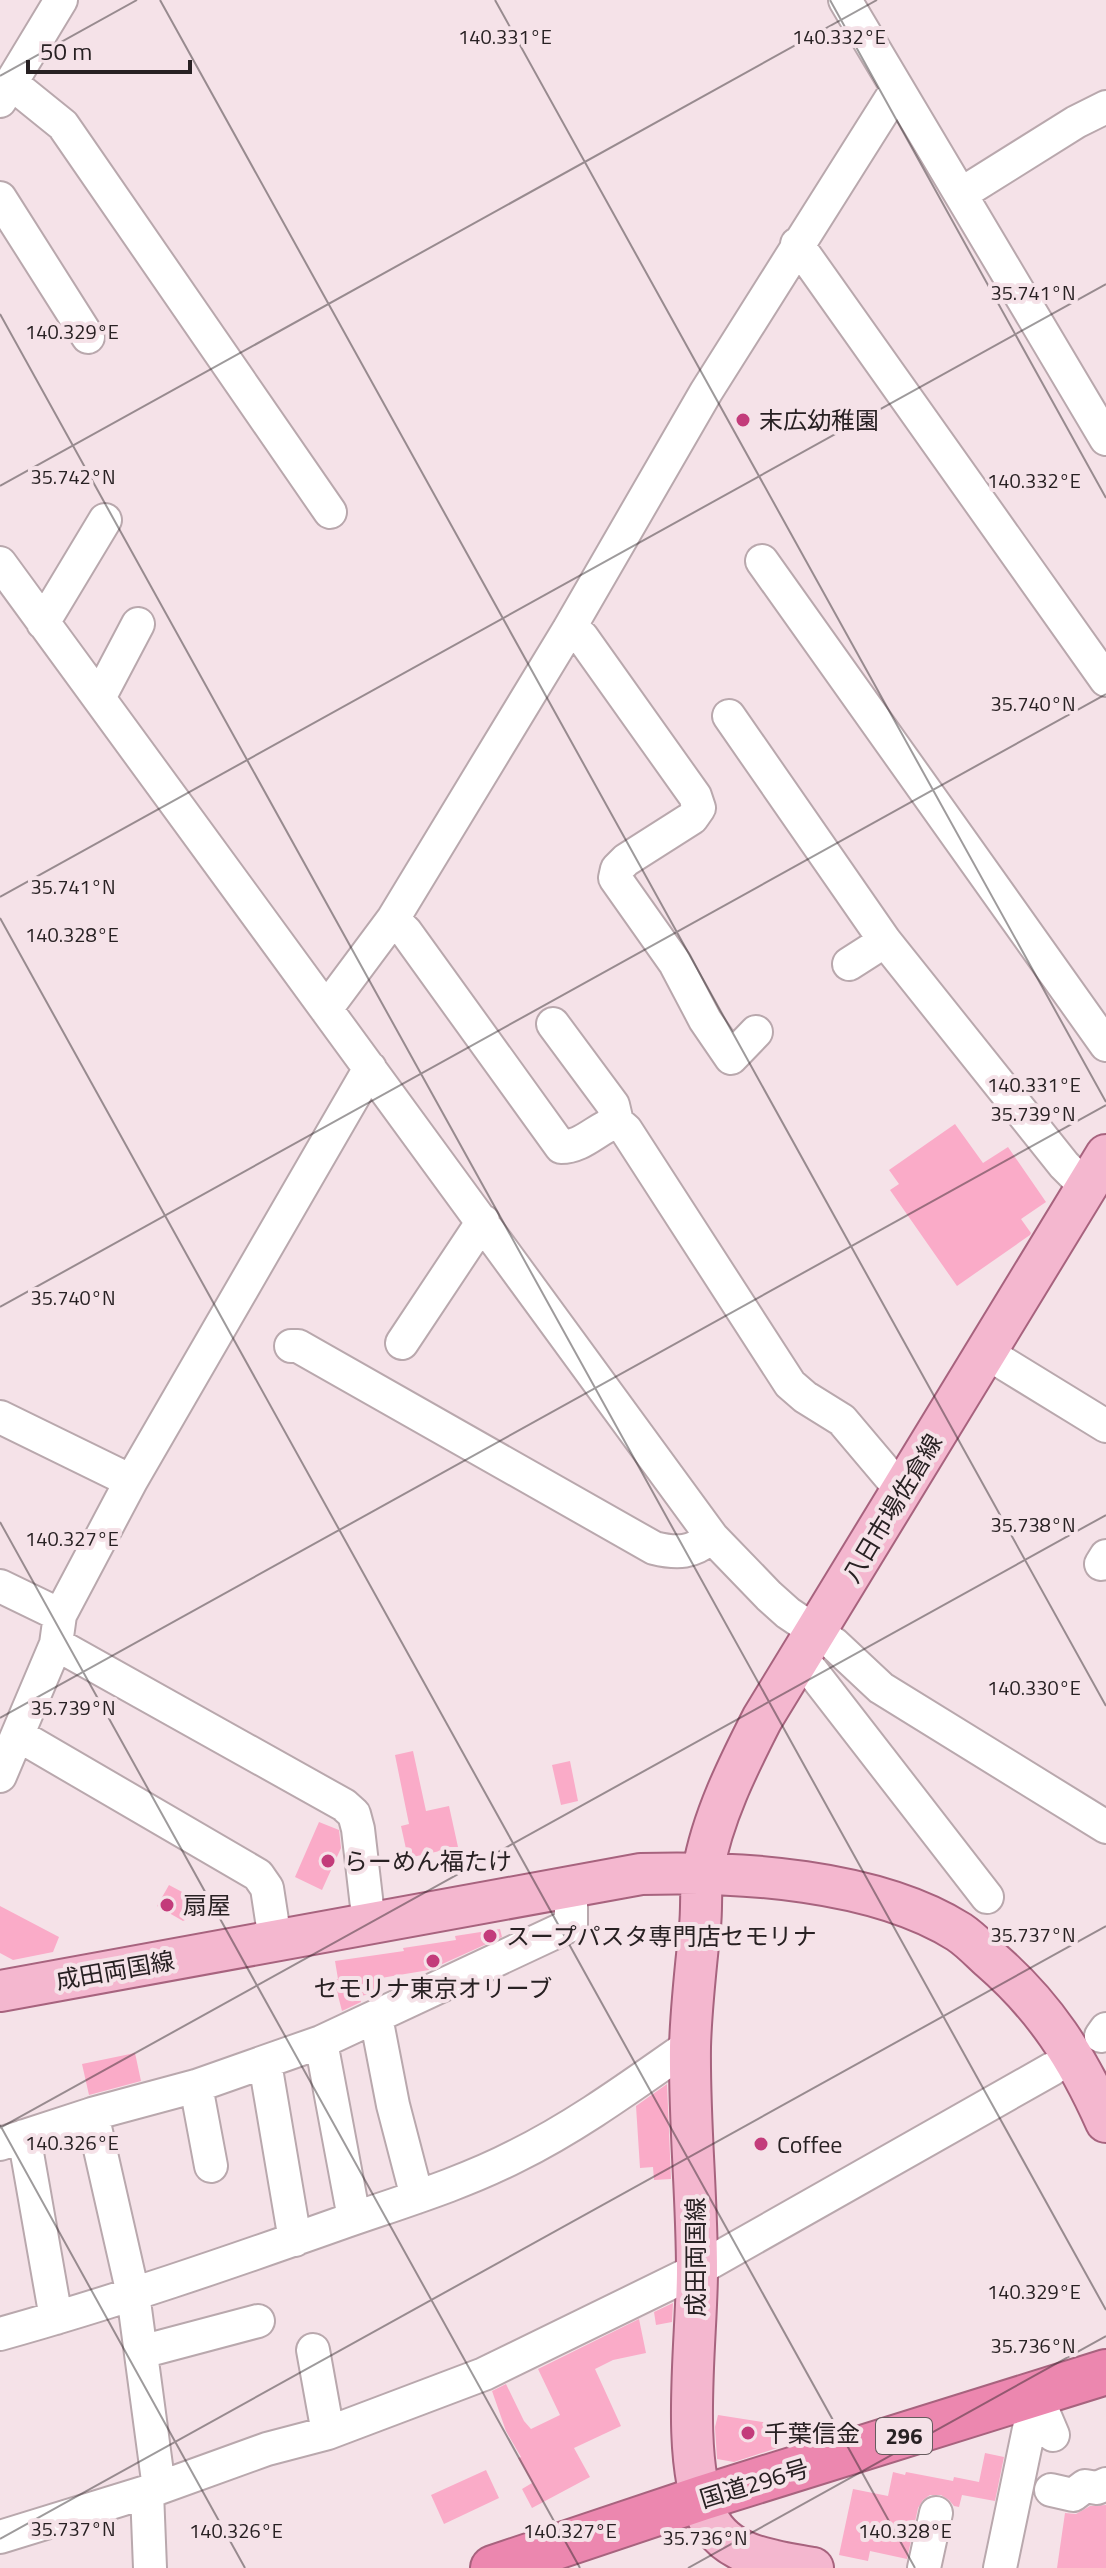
<svg xmlns="http://www.w3.org/2000/svg" width="1106" height="2568" font-family="'Titillium Web','Noto Sans JP',sans-serif">
<rect width="100%" height="100%" fill="#f5e2e8"/>
<path fill="#faabc8" d="M955,1124L983,1163L1008,1147L1046,1202L1021,1219L1031,1233L1030,1235L957,1286L890,1190L899,1184L889,1170Z
M413,1751L426,1811L449,1806L458,1847L408,1858L401,1826L409,1824L395,1755Z
M570,1761L578,1801L561,1805L552,1765Z
M319,1822L339,1830L341,1848L322,1890L295,1877Z
M169,1885L201,1902L193,1916L183,1921L157,1906Z
M0,1906L59,1937L53,1952L13,1960L0,1953Z
M500,1929L502,1937L429,1970L381,1978L383,1992L360,1996L361,2002L342,2011L334,1980L338,1979L335,1961L404,1951L403,1948L456,1940L455,1936Z
M135,2053L141,2081L89,2095L82,2064Z
M667,2084L671,2179L654,2180L653,2167L640,2168L636,2106Z
M673,2303L672,2322L656,2325L654,2312Z
M639,2319L646,2353L613,2360L595,2369L621,2426L574,2448L590,2477L532,2508L522,2489L532,2483L518,2458L521,2457L506,2431L492,2391L506,2384L524,2421L531,2429L560,2415L538,2369Z
M718,2415L781,2425L777,2448L734,2462L717,2459L715,2427Z
M985,2453L1004,2457L995,2501L962,2495L959,2507L954,2506L949,2500L941,2495H930L923,2500L918,2508L907,2559L870,2551L868,2561L839,2555L853,2489L888,2496L893,2472L905,2475L906,2472L953,2481L954,2477L979,2482Z
M486,2470L499,2498L444,2524L431,2495Z
M1106,2505V2568H1057L1065,2513L1076,2514L1090,2506Z"/>
<g fill="none" stroke-linecap="round" stroke-linejoin="round">
<defs>
<path id="minor" d="M845,0L1106,439
M11,83L63,125L330,512
M0,101L61,0
M961,194L1076,122L1106,107
M0,198L88,337
M797,244L1106,680
M762,561L1106,1045
M0,563L712,1537L769,1596L788,1613L834,1644L881,1688L1106,1827
M43,623L105,520
M569,629L582,637L695,796L699,808L692,818L626,860L617,869L615,878L675,963L705,1020L731,1058L756,1032
M99,698L138,624
M729,716L885,941L1064,1165L1086,1187
M393,919L406,932L561,1147C583,1147 597,1128 617,1122L626,1130L790,1384L805,1397L842,1420L902,1491
M849,964L885,941
M326,1009L393,919L569,629L706,392L897,89
M553,1024L613,1105L617,1122
M402,1343L483,1221
M291,1346H298L654,1548C678,1554 692,1553 712,1537
M987,1353L1106,1426
M0,1417L131,1481
M1101,1564L1106,1556
M0,1586L60,1615
M56,1644L344,1805L354,1814L358,1829L369,1924
M811,1670L987,1897
M18,1735L258,1875L267,1888L275,1940
M0,1776L56,1644L60,1615L131,1481L370,1068
M376,2017L393,2105L417,2197
M1101,2036L1106,2029
M321,2042L354,2218
M265,2063L295,2240
M196,2086L211,2166
M92,2114L133,2294L159,2488
M24,2136L56,2318
M0,2144L92,2114L196,2086L321,2042L571,1925V1885
M0,2334C115,2302 228,2263 341,2223C398,2203 462,2184 516,2156C577,2126 634,2084 690,2045
M313,2350L328,2433
M141,2352L258,2321
M1036,2395L1053,2435
M1051,2490L1073,2495L1085,2486L1097,2488L1106,2484
M147,2492L150,2568
M0,2537L159,2488L267,2449L328,2433L484,2374L697,2270L1052,2069
M924,2568L936,2513
M1000,2568L1036,2395"/>
<path id="major" d="M0,1991L641,1874C738,1871 875,1879 959,1932C971,1940 981,1951 991,1960C1045,2007 1077,2057 1106,2122
M813,2568C774,2561 727,2557 708,2518C680,2458 697,2339 697,2271C697,2196 689,2122 690,2047C691,2007 696,1966 700,1926C702,1908 700,1889 703,1871C712,1818 738,1766 762,1719L1106,1155"/>
<path id="highway" d="M493,2568L702,2498L1106,2372"/>
</defs>
<use href="#minor" stroke="#b9a8ad" stroke-width="36"/>
<use href="#major" stroke="#a7637e" stroke-width="44"/>
<use href="#highway" stroke="#a7637e" stroke-width="48"/>
<use href="#minor" stroke="#fff" stroke-width="32"/>
<use href="#major" stroke="#f4b7cf" stroke-width="40"/>
<use href="#highway" stroke="#ec87af" stroke-width="44"/>
</g>
<path fill="none" stroke="#282123" stroke-width="2" stroke-opacity="0.45" d="M160,0L1106,1706M495,0L1106,1102M830,0L1106,498M0,76L137,0M0,314L1106,2310M0,486L877,0M0,897L1106,284M0,918L915,2568M0,1307L1106,694M0,1522L580,2568M0,1718L1106,1105M0,2125L245,2568M0,2128L1106,1515M0,2539L1106,1926M688,2568L1106,2336"/>
<g fill="#c33c7b" stroke="#f5e2e8" stroke-width="3">
<circle cx="743" cy="420" r="8"/>
<circle cx="328" cy="1861" r="8"/>
<circle cx="167" cy="1905" r="8"/>
<circle cx="490" cy="1936" r="8"/>
<circle cx="433" cy="1961" r="8"/>
<circle cx="761" cy="2144" r="8"/>
<circle cx="748" cy="2433" r="8"/>
</g>
<g text-anchor="middle" dominant-baseline="central" stroke-width="8" stroke-linejoin="round" paint-order="stroke">
<rect fill="#f5e2e8" stroke="#665b5e" stroke-width="2" x="876" y="2418" width="56" height="36" rx="6"/>
<g font-size="22" font-weight="bold" fill="#282123">
<text x="904" y="2436">296</text>
</g>
<g font-size="24" fill="#282123" stroke="#f5e2e8" text-anchor="start">
<text x="759" y="420">末広幼稚園</text>
<text x="344" y="1861">らーめん福たけ</text>
<text x="183" y="1905">扇屋</text>
<text x="506" y="1936">スープパスタ専門店セモリナ</text>
<text x="433" y="1988" text-anchor="middle">セモリナ東京オリーブ</text>
<text x="777" y="2144">Coffee</text>
<text x="764" y="2433">千葉信金</text>
</g>
<g font-size="24" fill="#282123" stroke="#f5e2e8">
<text transform="translate(892 1508) rotate(-59)">八日市場佐倉線</text>
<text transform="translate(115 1970) rotate(-10)">成田両国線</text>
<text transform="translate(695 2257) rotate(-90)">成田両国線</text>
<text transform="translate(754 2483) rotate(-17)">国道296号</text>
</g>
</g>
<g font-size="20" text-anchor="middle" fill="#282123" stroke="#f5e2e8" stroke-width="8" stroke-linejoin="round" paint-order="stroke">
<text x="505" y="44">140.331°E</text>
<text x="839" y="44">140.332°E</text>
<text x="1033" y="300">35.741°N</text>
<text x="72" y="339">140.329°E</text>
<text x="73" y="484">35.742°N</text>
<text x="1034" y="488">140.332°E</text>
<text x="1033" y="711">35.740°N</text>
<text x="73" y="894">35.741°N</text>
<text x="72" y="942">140.328°E</text>
<text x="1034" y="1092">140.331°E</text>
<text x="1033" y="1121">35.739°N</text>
<text x="73" y="1305">35.740°N</text>
<text x="1033" y="1532">35.738°N</text>
<text x="72" y="1546">140.327°E</text>
<text x="1034" y="1695">140.330°E</text>
<text x="73" y="1715">35.739°N</text>
<text x="1033" y="1942">35.737°N</text>
<text x="72" y="2150">140.326°E</text>
<text x="1034" y="2299">140.329°E</text>
<text x="1033" y="2353">35.736°N</text>
<text x="73" y="2536">35.737°N</text>
<text x="236" y="2538">140.326°E</text>
<text x="570" y="2538">140.327°E</text>
<text x="905" y="2538">140.328°E</text>
<text x="705" y="2545">35.736°N</text>
</g>
<path d="M28 60v12h162v-12" fill="none" stroke="#282123" stroke-width="4"/>
<text x="40" y="60" font-size="24" fill="#282123" stroke="#f5e2e8" stroke-width="6" paint-order="stroke">50 m</text>
</svg>
